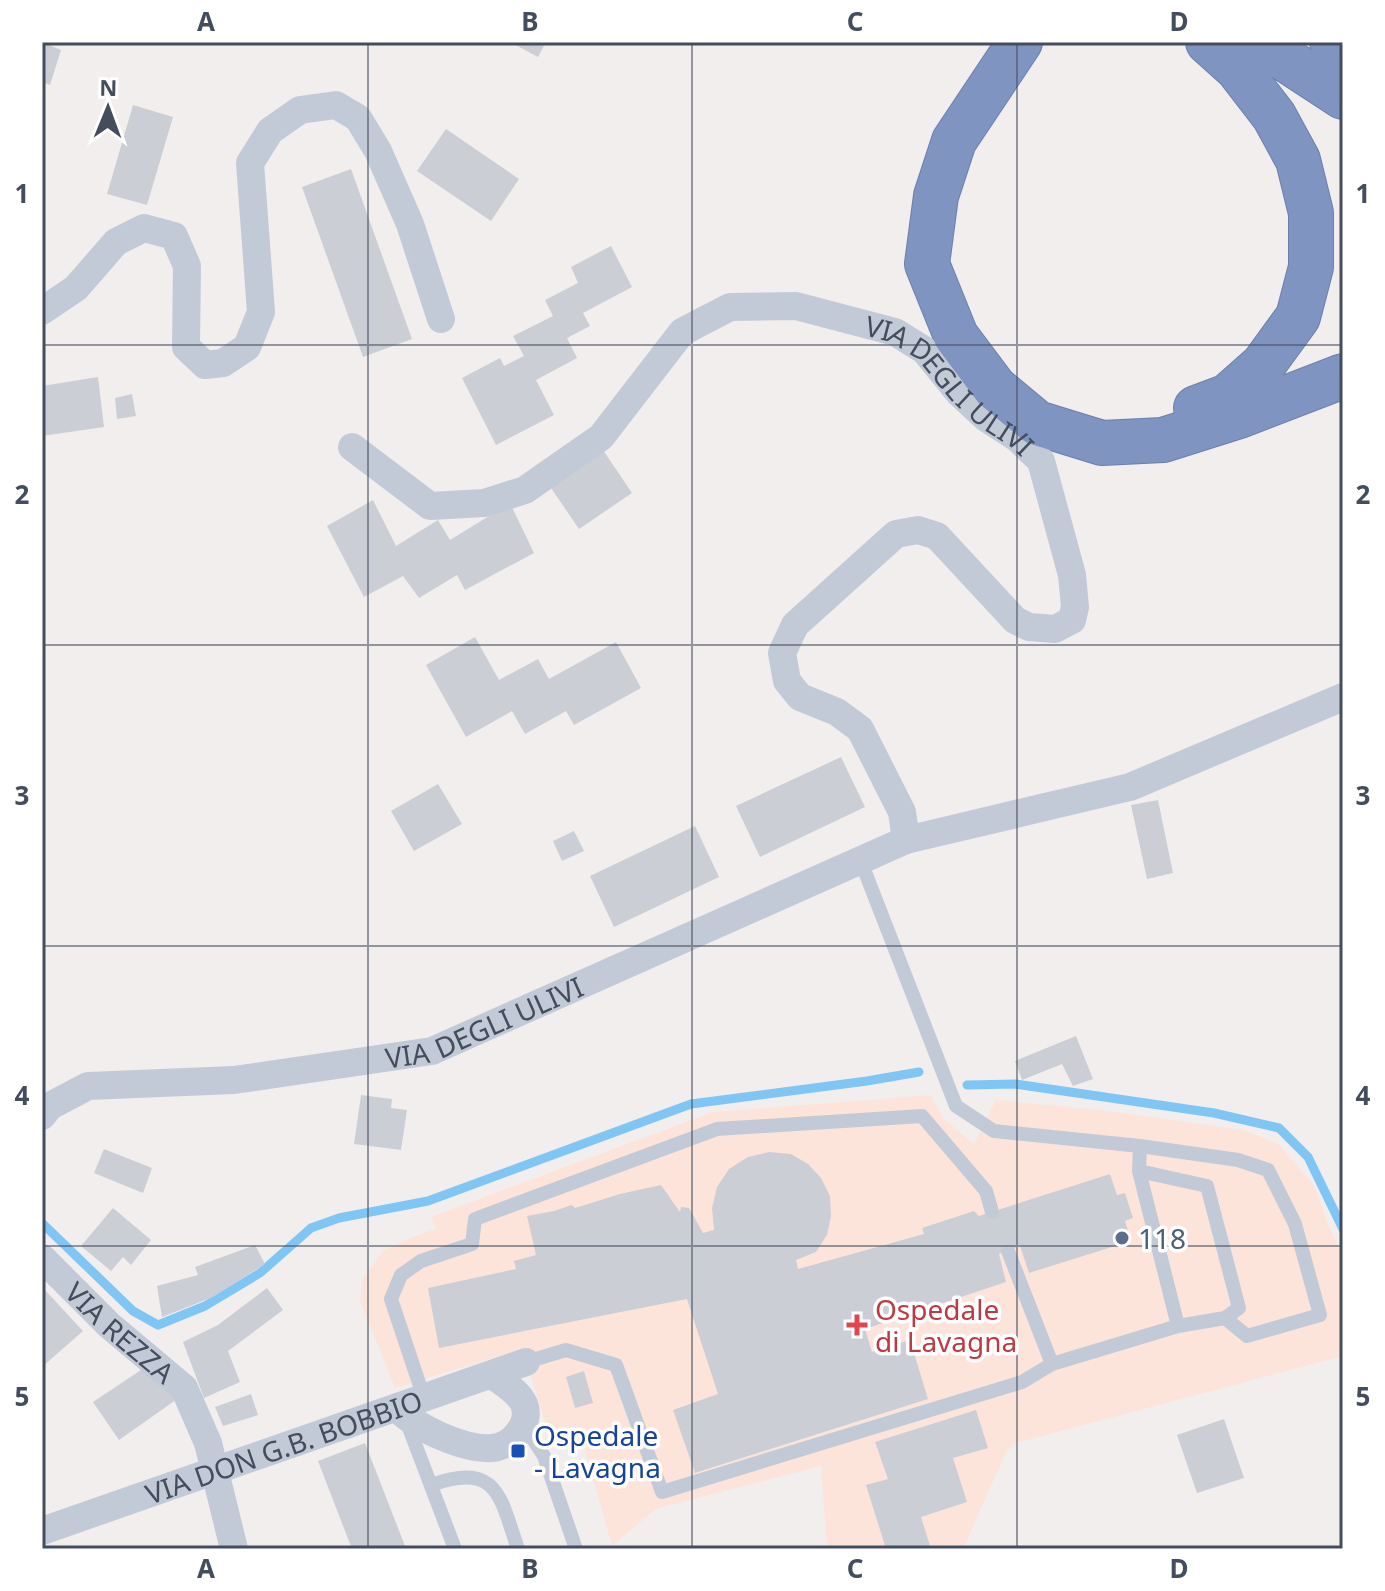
<svg xmlns="http://www.w3.org/2000/svg" width="1385" height="1591" font-family="'Noto Sans',sans-serif">
<rect width="100%" height="100%" fill="#f1eeed"/>
<path fill="#fde4db" d="M931,1095L943,1118L974,1144L996,1100L1101,1110L1244,1130L1278,1144L1314,1185L1329,1227L1343,1255V1356L1016,1443L1006,1452L963,1549H827L821,1466L656,1509L612,1546L582,1440L554,1449L522,1349L395,1388L360,1301L363,1279L383,1251L415,1236L436,1229L431,1217L713,1112Z"/>
<g fill="none" stroke-linecap="round" stroke-linejoin="round">
<path stroke="#80c6f5" stroke-width="9" d="M967,1085L1015,1084L1214,1113L1279,1128L1308,1157L1343,1229
M42,1223L133,1311L158,1325L205,1306L260,1273L311,1228L339,1218L428,1201L691,1104L867,1081L919,1072"/>
</g>
<path fill="#ccced6" d="M42,42L61,50L50,85L42,82Z
M510,42H546L538,57Z
M133,105L173,117L147,205L107,194Z
M446,129L519,179L491,221L417,171Z
M351,169L412,339L363,357L302,187Z
M611,246L632,287L583,313L590,326L567,338L577,358L536,380L554,415L496,445L462,378L500,358L504,366L524,356L513,336L553,316L545,300L578,283L571,267Z
M98,377L104,427L42,436V386Z
M132,394L136,416L117,419L115,398Z
M603,450L632,493L579,529L549,485Z
M373,500L396,546L438,520L450,540L510,503L534,553L465,590L457,575L419,598L403,576L364,597L327,526Z
M475,637L499,680L538,659L549,679L616,642L641,688L574,725L566,711L525,734L512,711L466,737L426,665Z
M841,757L865,807L760,857L736,806Z
M438,784L462,824L414,851L391,811Z
M1158,800L1173,873L1147,879L1131,805Z
M695,826L719,877L614,927L590,876Z
M574,831L584,851L562,861L553,841Z
M1076,1036L1093,1079L1073,1086L1062,1064L1022,1080L1015,1061Z
M361,1095L392,1099L391,1108L407,1110L401,1150L354,1144Z
M104,1149L152,1168L143,1193L94,1173Z
M769,1152L791,1154L808,1164L821,1178L830,1196L831,1216L827,1235L816,1252L796,1260L798,1269L924,1234L922,1228L974,1211L979,1216L982,1215L1110,1174L1117,1195L1125,1193L1133,1218L1125,1221L1131,1241L1029,1273L1020,1246L999,1254L1006,1282L865,1329L872,1352L910,1340L928,1399L695,1473L673,1410L718,1394L687,1299L439,1348L428,1288L516,1269L514,1261L536,1255L527,1216L554,1211L572,1205L575,1208L620,1194L661,1185L680,1212L681,1207L689,1208L703,1233L714,1230L712,1208L717,1187L729,1169L748,1157Z
M113,1208L151,1240L131,1265L123,1257L111,1271L81,1246Z
M255,1245L265,1264L213,1297L162,1317L157,1286L198,1275L195,1267Z
M267,1288L283,1310L228,1351L240,1382L204,1398L183,1342L218,1325Z
M46,1291L83,1331L42,1367V1295Z
M147,1366L180,1397L119,1440L93,1402Z
M584,1371L593,1403L575,1408L566,1377Z
M251,1394L258,1415L223,1426L215,1407Z
M976,1410L988,1448L953,1458L967,1502L921,1517L931,1549H886L866,1485L888,1479L875,1442Z
M1224,1419L1244,1478L1197,1493L1177,1435Z
M365,1443L405,1546L397,1549H352L318,1461Z"/>
<g fill="none" stroke-linecap="round" stroke-linejoin="round">
<defs>
<path id="motorway" d="M1020,42L954,141L936,196L927,264L956,336L995,388L1037,423L1102,443L1163,440L1239,416L1343,376
M1259,42L1343,97
M1332,42L1343,49
M1196,408L1228,396L1263,365L1298,317L1311,267V213L1298,160L1274,116L1237,68L1208,42"/>
</defs>
<use href="#motorway" stroke="#6b7fae" stroke-width="46"/>
<path stroke="#c3cad7" stroke-width="14" d="M860,859L956,1106L994,1131L1140,1146L1238,1160L1268,1170L1295,1224L1320,1315L1247,1336L1225,1318L1239,1308L1207,1186L1139,1171L1140,1146
M1139,1171L1178,1326L1225,1318
M1008,1251L1052,1364L1178,1326
M526,1362L566,1350L616,1365L662,1492L1022,1382L1052,1364
M424,1398L391,1299L401,1275L421,1261L472,1244L475,1219L717,1129L922,1116L986,1191L992,1212
M406,1420L455,1549
M523,1424L544,1456L576,1549
M431,1485C498,1461 500,1497 518,1549"/>
<g stroke="#c3cad7" stroke-width="28">
<path d="M42,311L76,288L116,242L144,228L174,236L187,266L186,347L205,365L223,363L247,347L261,312L250,163L270,131L300,110L336,105L358,118L378,151L410,224L441,319"/>
<path id="s1" d="M352,447L430,506L484,503L525,490L601,437L682,332L730,307L796,306L895,332L924,350L959,393L986,418L1017,438L1041,461L1072,575L1075,607L1072,620L1055,629L1029,627L1015,620L937,536L918,530L896,534L795,625L782,653L787,681L800,697L837,712L860,729L902,812L906,840"/>
<path id="s2" d="M42,1116L50,1106L88,1086L234,1080L432,1051L906,840L1130,787L1343,697"/>
<path id="s3" d="M42,1258L109,1325L184,1388L208,1443L234,1549"/>
<path d="M397,1408C416,1428 464,1450 492,1448C511,1447 532,1424 524,1404C518,1391 503,1383 492,1375"/>
<path id="s4" d="M42,1531L526,1362"/>
</g>
<use href="#motorway" stroke="#8094c2" stroke-width="44"/>
</g>
<path fill="none" stroke="#444d5d" stroke-width="2" stroke-opacity="0.55" d="M368,42V1549M692,42V1549M1017,42V1549M42,345H1343M42,645H1343M42,946H1343M42,1246H1343"/>
<circle fill="#5c6f8a" stroke="#fff" stroke-width="3" cx="1122" cy="1238" r="8"/>
<path fill="#e0444e" stroke="#fff" stroke-width="3" d="M853 1313h8v8h8v8h-8v8h-8v-8h-8v-8h8z"/>
<rect fill="#1a4fb4" stroke="#fff" stroke-width="3" x="510" y="1443" width="16" height="16" rx="4"/>
<g text-anchor="middle" dominant-baseline="central" stroke-width="7" stroke-linejoin="round" paint-order="stroke">
<g font-size="28" fill="#444d5d" stroke="#fff">
<text stroke="none"><textPath href="#s1" startOffset="718">VIA DEGLI ULIVI</textPath></text>
<text stroke="none"><textPath href="#s2" startOffset="460">VIA DEGLI ULIVI</textPath></text>
<text stroke="none"><textPath href="#s3" startOffset="108">VIA REZZA</textPath></text>
<text stroke="none"><textPath href="#s4" startOffset="256">VIA DON G.B. BOBBIO</textPath></text>
</g>
<g font-size="28" fill="#4e5e75" stroke="#fff" text-anchor="start">
<text x="1138" y="1238">118</text>
</g>
<g font-size="28" fill="#be3a42" stroke="#fff" text-anchor="start">
<text x="875" y="1309">Ospedale<tspan x="875" dy="32">di Lavagna</tspan></text>
</g>
<g font-size="28" fill="#164399" stroke="#fff" text-anchor="start">
<text x="534" y="1435">Ospedale<tspan x="534" dy="32">- Lavagna</tspan></text>
</g>
</g>
<rect width="1385" height="1591" fill="none" stroke="#ffffff" stroke-width="88"/>
<g transform="translate(108 108) rotate(1)" stroke="#ffffff" stroke-width="6" paint-order="stroke">
<path d="M0-6L14 30L0 20L-14 30Z" fill="#444d5d"/>
<text y="-12" font-size="22" font-weight="bold" text-anchor="middle" fill="#444d5d">N</text>
</g>
<rect x="44" y="44" width="1297" height="1503" fill="none" stroke="#444d5d" stroke-width="3"/>
<g font-size="26" text-anchor="middle" font-weight="bold" fill="#444d5d">
<text x="206" y="31">A</text>
<text x="530" y="31">B</text>
<text x="855" y="31">C</text>
<text x="1179" y="31">D</text>
<text x="22" y="203">1</text>
<text x="1363" y="203">1</text>
<text x="22" y="504">2</text>
<text x="1363" y="504">2</text>
<text x="22" y="805">3</text>
<text x="1363" y="805">3</text>
<text x="22" y="1105">4</text>
<text x="1363" y="1105">4</text>
<text x="22" y="1406">5</text>
<text x="1363" y="1406">5</text>
<text x="206" y="1578">A</text>
<text x="530" y="1578">B</text>
<text x="855" y="1578">C</text>
<text x="1179" y="1578">D</text>
</g>
</svg>
